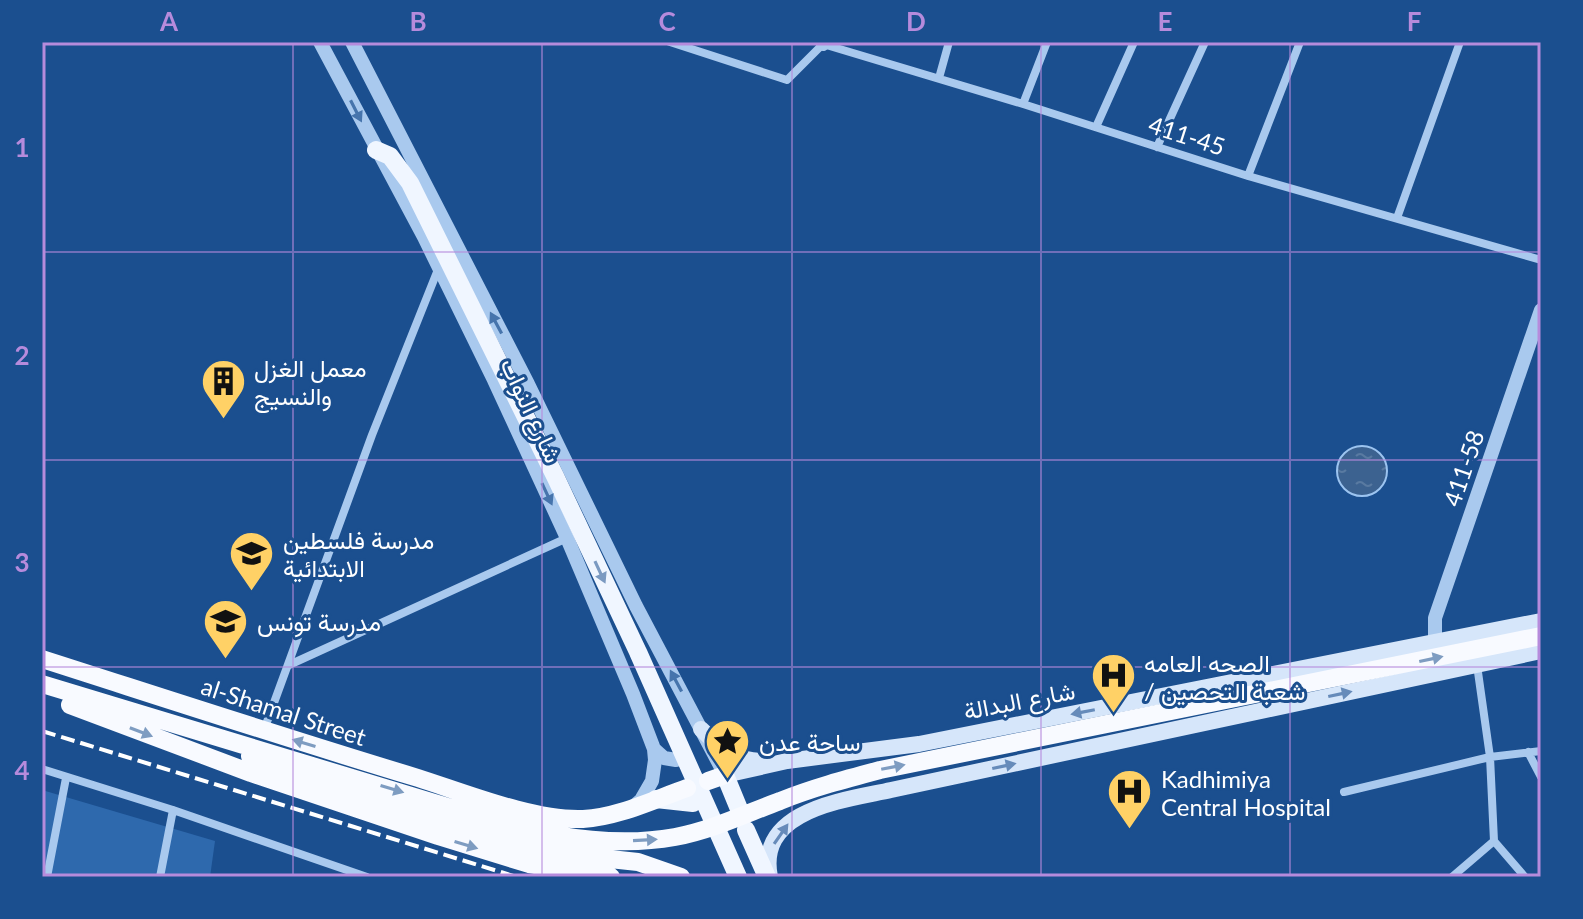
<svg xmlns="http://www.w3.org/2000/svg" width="1583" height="919" font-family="Lato,Vazirmatn,sans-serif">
<defs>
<pattern id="water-ripples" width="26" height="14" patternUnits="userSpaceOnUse" patternTransform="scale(2)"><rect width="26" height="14" fill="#3c6290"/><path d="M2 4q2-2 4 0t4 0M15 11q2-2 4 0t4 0" fill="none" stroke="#597aa1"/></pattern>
</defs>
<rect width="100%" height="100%" fill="#1b4f8f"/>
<path fill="#2e69ad" d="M42,790L215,841L210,877H42Z"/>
<path fill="url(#water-ripples)" stroke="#9cc4f0" stroke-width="2" d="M1337 471a25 25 0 1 1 50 0a25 25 0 1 1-50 0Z"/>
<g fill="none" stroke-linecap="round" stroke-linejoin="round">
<path stroke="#a9c9ee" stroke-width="8" d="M670,42L787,80L823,44L1023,104L1248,176L1541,260
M939,78L949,42
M1023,104L1047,42
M1096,127L1134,42
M1157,147L1205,42
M1248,176L1300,42
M1397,218L1460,42
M289,665L567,538
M1477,665L1490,757L1494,841L1525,877
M264,730L372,435L439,267
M1528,752L1541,777
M42,769L173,810L367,877
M1344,792L1490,757L1541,751
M47,877L66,778
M160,877L173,810
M1452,877L1494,841"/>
<path stroke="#a9c9ee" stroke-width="14" d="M320,42L424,237L494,380L567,538L633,694L654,749L655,760L652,781L641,800L633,807
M352,42L528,384L636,606L725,775
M823,44L824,42
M1435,642V618L1541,310
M654,749L664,758L676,760"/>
<path stroke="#d6e6fa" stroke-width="16" d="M701,729C719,747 735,760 761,761
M725,775L787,761L919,744L1541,621
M770,877C756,809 846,800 891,790L1541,651"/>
<path stroke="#f0f6ff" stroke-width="18" d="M376,150L390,156L410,183L555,476L638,652L738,877
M725,775L739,809
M656,799L693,803
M746,830L767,877"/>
<path stroke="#f8faff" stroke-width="18" d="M42,659C167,699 292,740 418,778C465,793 534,821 583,819C618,817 653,800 687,788
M42,684L510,826C563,838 620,847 675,837C712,830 745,814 780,801C812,788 846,779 880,770L1541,636
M70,705L251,773L438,836L529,864L611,877
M250,756L428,817L516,844L563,854L638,862L681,877
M708,781L725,775"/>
<path stroke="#fff" stroke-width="4" stroke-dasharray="14 6" stroke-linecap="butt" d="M42,731L517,877"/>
</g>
<defs><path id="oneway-solid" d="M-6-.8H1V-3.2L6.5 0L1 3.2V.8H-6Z" transform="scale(2)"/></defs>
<g fill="#4674ac">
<use href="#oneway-solid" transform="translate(356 111) rotate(63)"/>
<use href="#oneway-solid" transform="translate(496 323) rotate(-118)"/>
<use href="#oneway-solid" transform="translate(547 494) rotate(65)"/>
<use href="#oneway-solid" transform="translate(676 681) rotate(-118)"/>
</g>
<use fill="#7b9ac1" href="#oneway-solid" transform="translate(600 572) rotate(65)"/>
<g fill="#7e9cc1">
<use href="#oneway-solid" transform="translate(1431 659) rotate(-12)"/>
<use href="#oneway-solid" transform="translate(141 732) rotate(21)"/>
<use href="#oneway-solid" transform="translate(304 743) rotate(-163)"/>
<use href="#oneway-solid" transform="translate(893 767) rotate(-11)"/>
<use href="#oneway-solid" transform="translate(392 789) rotate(17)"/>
<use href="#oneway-solid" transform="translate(645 840) rotate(-3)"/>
<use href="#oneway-solid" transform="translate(466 845) rotate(17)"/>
</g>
<g fill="#668bba">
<use href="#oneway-solid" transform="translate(1340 694) rotate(-12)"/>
<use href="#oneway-solid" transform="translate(1083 712) rotate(169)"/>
<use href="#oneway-solid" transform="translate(1004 766) rotate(-12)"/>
<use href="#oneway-solid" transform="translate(781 834) rotate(-55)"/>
</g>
<path fill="none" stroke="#b68bdc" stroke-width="2" stroke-opacity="0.55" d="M293,42V877M542,42V877M792,42V877M1041,42V877M1290,42V877M42,252H1541M42,460H1541M42,667H1541"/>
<defs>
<symbol id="building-pin" viewBox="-11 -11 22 30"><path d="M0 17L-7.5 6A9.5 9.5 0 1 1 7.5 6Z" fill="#ffd166" stroke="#1b4f8f"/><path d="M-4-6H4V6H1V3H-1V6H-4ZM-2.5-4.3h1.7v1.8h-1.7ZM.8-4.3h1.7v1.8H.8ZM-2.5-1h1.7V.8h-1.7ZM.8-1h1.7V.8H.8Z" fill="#111"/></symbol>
<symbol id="school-pin" viewBox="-11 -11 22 30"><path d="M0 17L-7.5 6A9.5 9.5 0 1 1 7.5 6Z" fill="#ffd166" stroke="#1b4f8f"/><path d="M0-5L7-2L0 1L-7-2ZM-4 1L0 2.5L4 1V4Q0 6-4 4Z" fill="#111"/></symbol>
<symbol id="hospital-pin" viewBox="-11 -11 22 30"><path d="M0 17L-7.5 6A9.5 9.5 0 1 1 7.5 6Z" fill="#ffd166" stroke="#1b4f8f"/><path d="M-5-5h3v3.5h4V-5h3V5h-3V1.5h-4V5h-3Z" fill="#111"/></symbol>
<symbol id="sight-pin" viewBox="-11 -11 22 30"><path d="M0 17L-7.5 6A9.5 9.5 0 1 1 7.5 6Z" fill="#ffd166" stroke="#1b4f8f"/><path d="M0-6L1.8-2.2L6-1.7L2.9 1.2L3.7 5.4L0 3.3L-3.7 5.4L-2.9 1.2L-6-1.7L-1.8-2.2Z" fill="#111"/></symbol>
</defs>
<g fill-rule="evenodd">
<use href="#building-pin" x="198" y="356" width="51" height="69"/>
<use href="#school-pin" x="226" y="528" width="51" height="69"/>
<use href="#school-pin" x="200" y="596" width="51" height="69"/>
<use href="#hospital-pin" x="1088" y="650" width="51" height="69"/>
<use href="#sight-pin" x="702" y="716" width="51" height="69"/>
<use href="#hospital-pin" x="1104" y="766" width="51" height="69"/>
</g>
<g text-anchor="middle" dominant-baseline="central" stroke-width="6" stroke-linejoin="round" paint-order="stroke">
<g font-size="24" fill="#fff" stroke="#1b4f8f">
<text transform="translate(1187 135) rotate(18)">411-45</text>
<text transform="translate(532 410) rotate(65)">شارع النواب</text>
<text transform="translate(1463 468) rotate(-71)">411-58</text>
<text transform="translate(1019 700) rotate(-11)">شارع البدالة</text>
<text transform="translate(284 711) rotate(18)">al-Shamal Street</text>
</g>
<g font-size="24" fill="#fff" stroke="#1b4f8f" text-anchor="start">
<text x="254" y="367">معمل الغزل<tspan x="254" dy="28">والنسيج</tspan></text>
<text x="283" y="539">مدرسة فلسطين<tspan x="283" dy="28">الابتدائية</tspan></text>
<text x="257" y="621">مدرسة تونس</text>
<text x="1144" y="662">الصحه العامه<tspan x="1144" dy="28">/ شعبة التحصين</tspan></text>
<text x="759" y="741">ساحة عدن</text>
<text x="1161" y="778">Kadhimiya<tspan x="1161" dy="28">Central Hospital</tspan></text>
</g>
</g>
<rect width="1583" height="919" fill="none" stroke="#1b4f8f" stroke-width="88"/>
<rect x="44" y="44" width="1495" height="831" fill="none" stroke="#b68bdc" stroke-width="3"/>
<g font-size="26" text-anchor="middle" font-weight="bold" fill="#b68bdc">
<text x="169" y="31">A</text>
<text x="418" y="31">B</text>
<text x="667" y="31">C</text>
<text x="916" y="31">D</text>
<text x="1165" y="31">E</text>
<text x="1414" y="31">F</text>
<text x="22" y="157">1</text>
<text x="22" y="365">2</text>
<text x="22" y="572">3</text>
<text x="22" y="780">4</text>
</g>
</svg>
